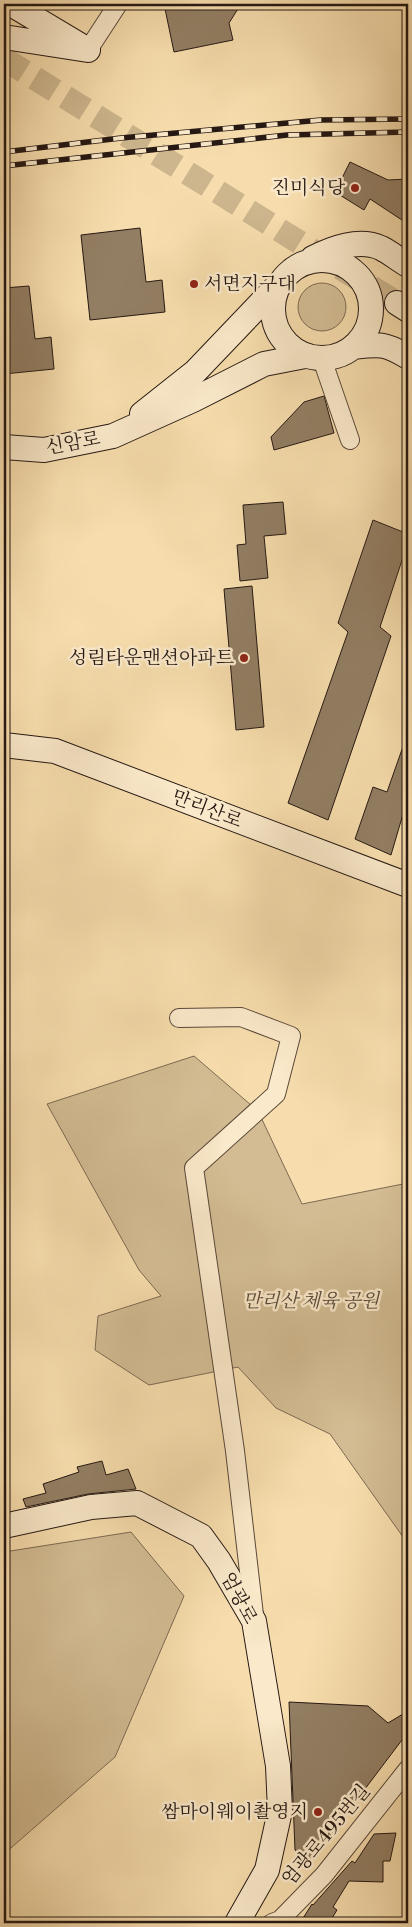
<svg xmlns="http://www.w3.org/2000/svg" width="412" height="1927" font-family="'Libre Bodoni','Noto Serif KR',serif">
<rect width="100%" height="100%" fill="#f7ddad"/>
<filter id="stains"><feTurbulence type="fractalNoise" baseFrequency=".004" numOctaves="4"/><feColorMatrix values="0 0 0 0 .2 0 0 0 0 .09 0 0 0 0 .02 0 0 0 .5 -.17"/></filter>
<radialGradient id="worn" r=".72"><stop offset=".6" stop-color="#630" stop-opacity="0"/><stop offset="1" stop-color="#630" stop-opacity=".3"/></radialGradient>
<path fill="#d3bc93" stroke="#7c6a53" d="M298 307a24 24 0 1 1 48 0a24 24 0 1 1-48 0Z
M194,1056L258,1111L302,1204L408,1183V1544L330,1434L276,1408L238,1367L149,1385L95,1350L98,1316L161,1296L139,1270L47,1104Z
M131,1532L184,1596L115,1757L4,1854V1552Z"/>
<path fill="#927e63" stroke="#251813" d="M164,4H241L229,23L233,40L174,52Z
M350,162L388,180L408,179V224L370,199L364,210L335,192Z
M140,228L146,282L162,280L165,312L90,320L81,235Z
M29,286L35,339L51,337L54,369L4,374V288Z
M324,396L334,433L274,450L271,437L304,402Z
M283,502L286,534L264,536L268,578L240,581L237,545L246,544L243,505Z
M373,520L408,534V542L380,627L391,636L328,820L288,803L348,632L338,623Z
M252,586L264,727L236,730L224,589Z
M406,738H408V797L391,855L355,839L373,787L387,792Z
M102,1461L106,1475L128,1469L136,1489L88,1494L26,1507L23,1499L46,1493L43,1484L79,1472L77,1467Z
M289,1702L368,1706L388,1723L408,1711V1732L309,1863L295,1850Z
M396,1833L390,1861H383V1882L349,1881L333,1907L337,1910L329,1923H300L312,1904L313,1905L352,1861L355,1863L374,1834Z"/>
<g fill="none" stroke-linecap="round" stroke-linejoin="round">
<path stroke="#cdb68e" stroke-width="24" stroke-dasharray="24 12" stroke-linecap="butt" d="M4,59L397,303"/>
<defs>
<path id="street" d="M88,50L118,4
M322,359L350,440
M179,1018L241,1017L291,1036L276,1094L194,1168L235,1451L254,1615
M272,1923L280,1920L324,1875L408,1769"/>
<path id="secondary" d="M4,37L88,50L11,4
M313,258C333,248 359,238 381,248C391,253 399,260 408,265
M273 309a49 49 0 1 1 98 0a49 49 0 1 1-98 0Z
M397,303L408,310
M353,347C380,344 385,343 408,357
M142,414L195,372L278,285
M4,447L44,450L113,436L193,400L264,364L305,356
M4,745L55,751L408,885
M4,1526L91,1507L137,1503L201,1536L219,1561L254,1621L278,1766L280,1811L267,1870L237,1923"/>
</defs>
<use href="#street" stroke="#5a493a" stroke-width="20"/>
<use href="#secondary" stroke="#251813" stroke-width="26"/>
<use href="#street" stroke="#fae9ca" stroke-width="18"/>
<use href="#secondary" stroke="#fae9ca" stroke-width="24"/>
<defs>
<path id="rail" d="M4,152L121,138L321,120L408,119
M4,166L287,135L408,132"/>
</defs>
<use href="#rail" stroke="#251813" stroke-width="5.5"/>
<use href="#rail" stroke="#fae9ca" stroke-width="4" stroke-dasharray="11" stroke-linecap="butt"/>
</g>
<g fill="#8f2418" stroke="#fae9ca" stroke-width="2">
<circle cx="355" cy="188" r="5"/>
<circle cx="194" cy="284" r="5"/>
<circle cx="244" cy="658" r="5"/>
<circle cx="318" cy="1812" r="5"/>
</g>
<g text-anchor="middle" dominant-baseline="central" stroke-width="5" stroke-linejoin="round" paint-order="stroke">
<g font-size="19" fill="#251813" stroke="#fae9ca" text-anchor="end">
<text x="345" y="188">진미식당</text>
<text x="204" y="284" text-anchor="start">서면지구대</text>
<text x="234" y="658">성림타운맨션아파트</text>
<text x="308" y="1812">쌈마이웨이촬영지</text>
</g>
<g font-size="19" fill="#251813" stroke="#fae9ca">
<text transform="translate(73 443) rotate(-10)">신암로</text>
<text transform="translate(207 809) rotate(21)">만리산로</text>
<text transform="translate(239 1598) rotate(62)">엄광로</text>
<text transform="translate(326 1835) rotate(-50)">엄광로495번길</text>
</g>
<g font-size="19" font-style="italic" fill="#594939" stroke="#fae9ca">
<text x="311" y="1301">만리산 체육 공원</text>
</g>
</g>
<rect width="412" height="1927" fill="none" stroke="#f7ddad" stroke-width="20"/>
<rect x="5" y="5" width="402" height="1917" fill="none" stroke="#251813" stroke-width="2.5"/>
<rect x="10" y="10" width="392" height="1907" fill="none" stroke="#251813"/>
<rect width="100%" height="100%" filter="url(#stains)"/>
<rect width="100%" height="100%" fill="url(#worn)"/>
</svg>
